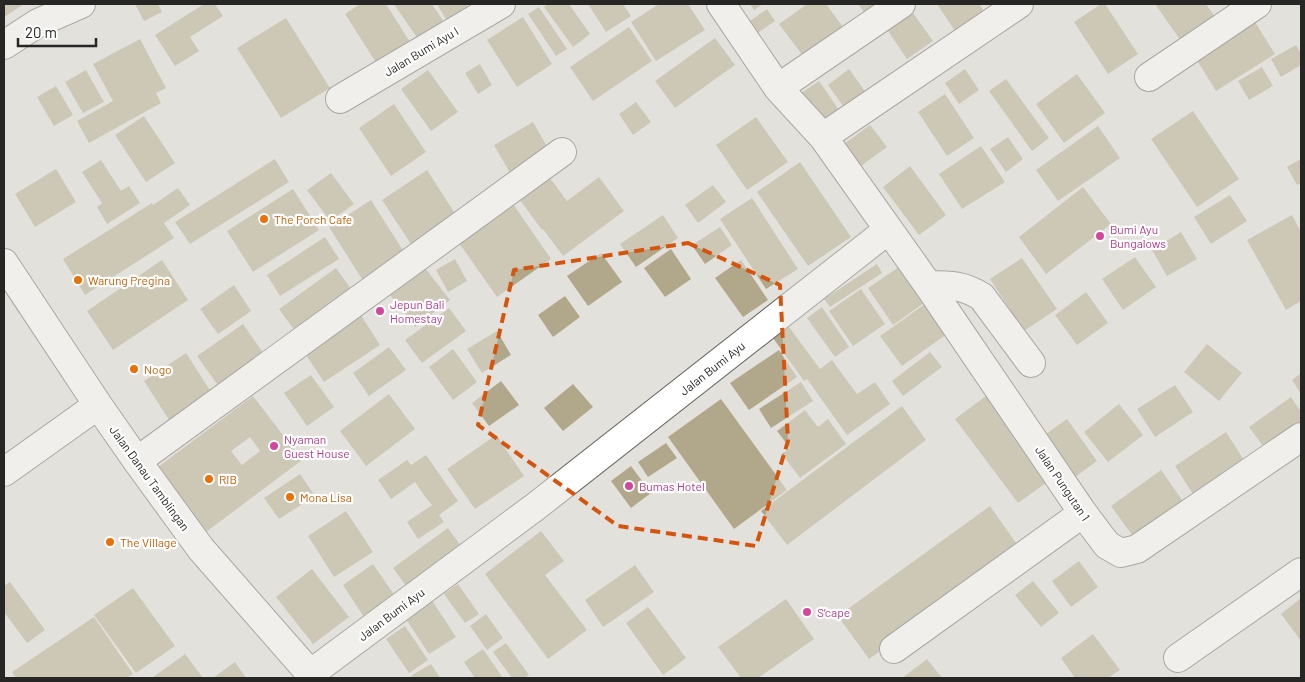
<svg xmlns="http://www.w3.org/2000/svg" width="1305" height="682" font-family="Barlow,sans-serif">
<rect width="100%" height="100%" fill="#e3e1db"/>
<path fill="#b1a78a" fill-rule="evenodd" d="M4,4H24L4,17Z
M135,4H158L162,12L144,21Z
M204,4H215L223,16L190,37L199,51L175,66L155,35Z
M360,4H386L410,42L377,64L345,14Z
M394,4H432L444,22L418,39Z
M437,4H466L469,8L447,21Z
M548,4H569L590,34L573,47L544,7Z
M588,4H623L631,16L606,32Z
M659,4H688L705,30L656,61L631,22Z
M750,4H763L754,10Z
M807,4H826L843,27L803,56L779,24Z
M858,4H876L879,8L867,16Z
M937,4H979L988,17L959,37Z
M1101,4H1105L1138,54L1108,74L1074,22Z
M1155,4H1206L1217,20L1183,44Z
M539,7L567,49L556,56L528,14Z
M767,9L775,21L755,35L747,23Z
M913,13L933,41L907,59L888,31Z
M523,17L552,64L517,87L487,40Z
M286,18L330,88L281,118L237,48Z
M1255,22L1275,54L1216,91L1196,59Z
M629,27L652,61L593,101L570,67Z
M715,38L735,65L675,108L655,81Z
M140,39L166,88L156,93L161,103L89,143L77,121L113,101L93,64Z
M1296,45L1301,54V65L1281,77L1271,59Z
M480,64L492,85L478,94L465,73Z
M1262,67L1273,86L1249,100L1238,81Z
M849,69L867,94L846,110L828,85Z
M965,69L979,90L959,104L945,83Z
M86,70L104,102L83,113L65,82Z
M428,70L458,112L431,131L401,89Z
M1077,74L1105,113L1064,143L1036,104Z
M1006,79L1049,138L1032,151L989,91Z
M819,81L839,110L817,125L797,96Z
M56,86L73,115L54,126L37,97Z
M945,94L974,138L947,156L918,112Z
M636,102L651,122L633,135L619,114Z
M394,104L426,152L391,176L359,128Z
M1193,111L1239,179L1197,207L1151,139Z
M144,116L175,163L146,182L115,135Z
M756,117L788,162L747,190L716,145Z
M533,122L549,150L510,173L494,145Z
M870,125L887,147L861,166L844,144Z
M1098,126L1120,158L1058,201L1036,170Z
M1008,137L1023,159L1006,172L990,149Z
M981,146L1005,182L962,209L939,174Z
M275,159L289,182L190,244L175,222Z
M1301,159V183L1297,185L1287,167Z
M101,160L121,191L129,186L140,203L107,224L97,207L102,203L82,172Z
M800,162L851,237L808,266L757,192Z
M910,166L946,215L919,235L883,187Z
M56,169L76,202L35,227L15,194Z
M427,170L456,215L411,244L382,200Z
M331,173L354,204L330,221L307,190Z
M547,174L567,201L599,177L624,211L563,256L543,229L542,230L517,196Z
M713,185L726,202L698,223L685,205Z
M1083,187L1111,224L1046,274L1019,237Z
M178,188L190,205L164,223L174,238L85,295L63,259L152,203L153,205Z
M293,189L319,230L253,272L227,231Z
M1230,195L1247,221L1211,244L1194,217Z
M509,198L551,259L497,297L454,236Z
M752,198L798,269L766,289L720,219Z
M371,200L409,260L367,287L329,227Z
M663,215L678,238L636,267L620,244Z
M1292,215L1301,232V301L1286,310L1247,240Z
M720,227L732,245L705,264L692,245Z
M1181,232L1197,259L1167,276L1152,250Z
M325,237L339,259L280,296L267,275Z
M671,249L691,279L665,297L644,268Z
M601,253L622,282L588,306L567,276Z
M1135,257L1156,287L1123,310L1102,279Z
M1022,258L1057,309L1024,331L990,279Z
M455,259L467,281L448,292L436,270Z
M162,260L188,300L113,350L87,311Z
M741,260L768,300L743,317L715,278Z
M877,264L882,273L830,307L824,299Z
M899,267L924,303L893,325L868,288Z
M336,268L357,297L301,339L279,309Z
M425,268L450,300L415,327L390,295Z
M234,285L251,311L218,334L200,309Z
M861,289L885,324L853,346L829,311Z
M1086,292L1108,323L1077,345L1055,315Z
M565,296L580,317L553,337L538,315Z
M925,304L947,334L902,366L880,336Z
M822,307L849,347L835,357L807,318Z
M449,308L466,331L422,363L405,340Z
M359,312L380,345L324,382L302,349Z
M243,324L268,360L222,391L197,356Z
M789,327L820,369L832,360L857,394L875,382L890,404L847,435L807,379L804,381L773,338Z
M497,331L511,355L482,373L467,349Z
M1207,344L1242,373L1219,401L1184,372Z
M389,347L406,370L369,396L353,373Z
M453,349L477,382L453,400L429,367Z
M779,350L797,377L749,410L730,383Z
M930,352L942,367L903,396L892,381Z
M186,353L215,398L173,426L144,381Z
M1301,373V394L1292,380Z
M311,375L334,407L307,426L284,393Z
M501,381L519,405L489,426L472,403Z
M801,382L813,401L771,428L759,409Z
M573,384L593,407L563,431L544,408Z
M1175,385L1193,412L1155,437L1137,409Z
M990,393L1053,478L1018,503L955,419Z
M389,394L415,429L366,466L340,431Z
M253,396L302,460L206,532L158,467ZM250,437L260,451L242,465L231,451Z
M1291,397L1301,412V425L1266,450L1249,427Z
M721,399L787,490L734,529L668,437Z
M1119,404L1143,435L1108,462L1084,432Z
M902,406L926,440L787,545L761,511Z
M805,410L818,427L828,419L846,444L800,478L782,454L790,448L777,431Z
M1067,419L1097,461L1067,483L1036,441Z
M1226,432L1249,468L1198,502L1175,466Z
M496,435L524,476L475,509L447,469Z
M666,443L677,458L648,477L638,462Z
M426,455L458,501L439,515L444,522L418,539L407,522L432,505L426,498L415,482L391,499L378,480L407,460L411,465Z
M631,466L651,493L631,508L611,481Z
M1161,470L1187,507L1138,543L1111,506Z
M300,474L315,496L279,519L264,498Z
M990,506L1021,550L869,659L838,616Z
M346,511L373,552L334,577L308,536Z
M448,528L464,550L409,590L393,568Z
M541,531L564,561L545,575L587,630L548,659L485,574Z
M1079,561L1098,587L1071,607L1052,581Z
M373,564L395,596L364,617L343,585Z
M635,565L654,592L603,627L585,600Z
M312,569L349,617L313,644L276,597Z
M1033,581L1059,613L1041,627L1015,595Z
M10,582L45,630L27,643L4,612V586Z
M458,584L479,614L465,623L444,594Z
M133,588L175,646L136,673L94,615Z
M1301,598V641L1281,614Z
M431,599L456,637L429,654L404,616Z
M786,599L814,639L758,678H741L718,647Z
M648,607L686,658L663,675L626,623Z
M486,614L503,638L487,650L470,626Z
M94,617L133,674L127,678H16L12,672Z
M405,626L428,660L409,673L386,639Z
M1093,634L1120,670L1108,678H1075L1061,658Z
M506,643L529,675L524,678H512L493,652Z
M483,649L503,678H475L464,662Z
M185,654L203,678H152Z
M927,659L942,678H902Z
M235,662L246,678H213Z
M431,664L440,678H409L414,674Z"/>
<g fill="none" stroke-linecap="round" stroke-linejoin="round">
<defs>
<path id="minor" d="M721,4L778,88L823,137L928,285L1083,513L1107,545L1121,553L1137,549L1301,437
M4,45L38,23L81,4
M1149,77L1257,4
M778,88L901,4
M340,99L501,4
M823,137L1019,4
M4,263L98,405L137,461L201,549L314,678
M928,285C950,285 964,285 982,297L1031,363
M137,461L562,152
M4,472L98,405
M894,649L1083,513
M1178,658L1301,572
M310,674L535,507L888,230"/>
</defs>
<use href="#minor" stroke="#62605b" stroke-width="30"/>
<use href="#minor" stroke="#fff" stroke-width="28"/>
</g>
<path d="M0 0H1305V682H0ZM688,243L780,285L788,441L756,546L618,526L478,425L514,270Z" fill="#e3e1db" fill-opacity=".55" fill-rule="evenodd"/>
<path fill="none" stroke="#d5540e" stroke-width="4" stroke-dasharray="10 6" stroke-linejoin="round" d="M688,243L780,285L788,441L756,546L618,526L478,425L514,270Z"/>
<g fill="#e8710a" stroke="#fff" stroke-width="2">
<circle cx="264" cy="219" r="5"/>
<circle cx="78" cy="280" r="5"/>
<circle cx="134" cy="369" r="5"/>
<circle cx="209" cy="479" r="5"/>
<circle cx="290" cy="497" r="5"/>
<circle cx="110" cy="542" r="5"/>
</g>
<g fill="#d1479c" stroke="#fff" stroke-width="2">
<circle cx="1100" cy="236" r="5"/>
<circle cx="380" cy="311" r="5"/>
<circle cx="274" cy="446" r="5"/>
<circle cx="629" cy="486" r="5"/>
<circle cx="807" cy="612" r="5"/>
</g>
<g text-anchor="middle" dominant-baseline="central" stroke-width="4.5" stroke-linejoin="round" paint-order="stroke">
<g font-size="12" fill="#262624" stroke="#fff">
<text transform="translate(421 51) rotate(-31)">Jalan Bumi Ayu I</text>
<text transform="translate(712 368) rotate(-38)">Jalan Bumi Ayu</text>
<text transform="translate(150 478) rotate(54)">Jalan Danau Tamblingan</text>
<text transform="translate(1063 483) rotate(56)">Jalan Pungutan 1</text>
<text transform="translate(391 614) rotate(-37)">Jalan Bumi Ayu</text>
</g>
<g font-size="12" fill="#c56008" stroke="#fff" text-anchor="start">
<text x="274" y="219">The Porch Cafe</text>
<text x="88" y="280">Warung Pregina</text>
<text x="144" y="369">Nogo</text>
<text x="219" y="479">RIB</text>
<text x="300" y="497">Mona Lisa</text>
<text x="120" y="542">The Village</text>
</g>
<g font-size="12" fill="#b23c85" stroke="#fff" text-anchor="start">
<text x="1110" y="229">Bumi Ayu<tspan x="1110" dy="14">Bungalows</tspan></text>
<text x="390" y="304">Jepun Bali<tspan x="390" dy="14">Homestay</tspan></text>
<text x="284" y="439">Nyaman<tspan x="284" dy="14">Guest House</tspan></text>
<text x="639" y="486">Bumas Hotel</text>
<text x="817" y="612">S’cape</text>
</g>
</g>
<rect width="1305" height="682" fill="none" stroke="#262624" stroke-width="10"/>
<path d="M18 38v8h78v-8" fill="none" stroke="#262624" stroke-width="2.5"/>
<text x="25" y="38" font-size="15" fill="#262624" stroke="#ffffff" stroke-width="4" paint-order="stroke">20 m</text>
</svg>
